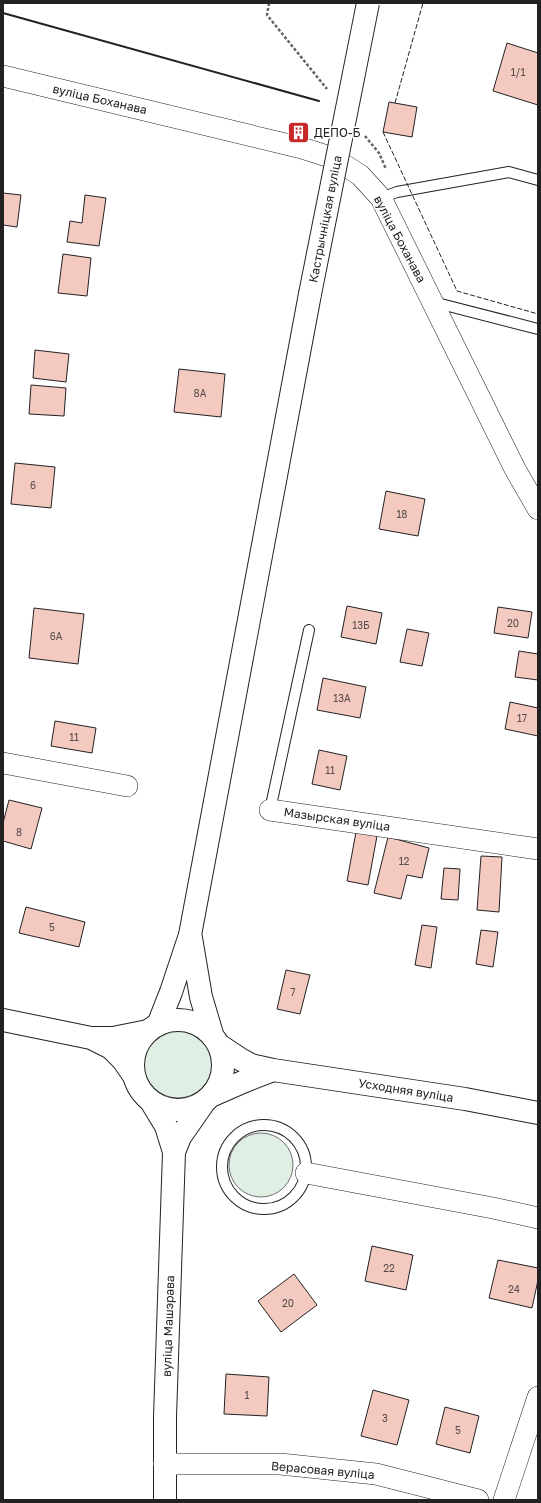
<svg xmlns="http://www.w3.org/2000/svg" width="541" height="1503" font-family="'Golos Text',sans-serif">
<rect width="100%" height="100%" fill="#fff"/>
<path fill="#e0efe3" stroke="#6f6f6f" d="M144 1064a34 34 0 1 1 68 0a34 34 0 1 1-68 0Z
M229 1165a32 32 0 1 1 64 0a32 32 0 1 1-64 0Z"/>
<path fill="#f3c9c0" stroke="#222" d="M507,43L538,53V105L493,91Z
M389,102L417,107L412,137L383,132Z
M296,129H302L301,136L295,135Z
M3,193L21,195L17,227L3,225Z
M85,195L106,198L99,246L67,242L70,221L82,223Z
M63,254L91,258L87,296L58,293Z
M35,350L69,354L66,382L33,378Z
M179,369L225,374L221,417L174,412Z
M31,385L66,388L64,416L29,414Z
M15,463L55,467L51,508L11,504Z
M386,491L425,499L418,536L379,529Z
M347,606L382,613L376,644L341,637Z
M498,607L532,612L528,638L494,633Z
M34,608L84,614L78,664L29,658Z
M407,629L429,633L422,666L400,662Z
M519,651L538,654V680L515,677Z
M323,678L366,687L360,718L317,710Z
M510,702L538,708V736L505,729Z
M55,721L96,728L92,753L51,746Z
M319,750L347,756L340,790L312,784Z
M9,800L42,808L31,849L3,841V823Z
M356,832L377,836L368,885L347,881Z
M388,837L429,848L422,878L407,875L401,899L374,893Z
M481,856L502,857L499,912L477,910Z
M444,868L460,869L458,900L441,899Z
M26,907L85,922L79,947L19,933Z
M422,925L437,927L431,968L415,965Z
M481,930L498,932L493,967L476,964Z
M286,970L310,975L300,1014L277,1009Z
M372,1246L413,1255L406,1290L365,1281Z
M498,1260L538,1268V1280L532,1308L489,1298Z
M294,1274L317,1305L281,1332L258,1301Z
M226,1374L269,1377L267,1416L224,1414Z
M373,1390L409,1400L397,1445L361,1436Z
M445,1407L479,1416L470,1453L436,1444Z"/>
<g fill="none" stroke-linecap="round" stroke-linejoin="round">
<defs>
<path id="service" d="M381,198L397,192L509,172L538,180
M433,302L538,329
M270,810L309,630
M222 1167a42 42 0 1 1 84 0a42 42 0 1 1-84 0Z"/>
<path id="minor" d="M3,76L302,148L333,158L360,175L381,198L515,469L538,509
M3,763L127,786
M270,810L538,849
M306,1173L493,1208L538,1218
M164,1464H280L376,1474L478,1500
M504,1500L538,1397"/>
<path id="tertiary" d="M152,1103L166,1126L174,1152
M165,1500V1417L174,1152L180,1137L203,1104"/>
<path id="secondary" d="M3,1020L91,1038H113L148,1031
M91,1038L111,1048L123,1060L134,1076"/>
<path id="primary" d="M191,938L201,997L212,1034
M133 1065a45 45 0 1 1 90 0a45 45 0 1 1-90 0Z
M158,1025L171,992L190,935L310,294
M219,1045L240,1059L251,1065L273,1070L465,1099L538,1113
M213,1095L245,1081L273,1070"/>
</defs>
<use href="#service" stroke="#222" stroke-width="12"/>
<use href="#minor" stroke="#222" stroke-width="22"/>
<use href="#tertiary" stroke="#222" stroke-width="24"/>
<use href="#secondary" stroke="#222" stroke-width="24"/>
<use href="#primary" stroke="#222" stroke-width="24"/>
<path stroke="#646464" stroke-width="2.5" stroke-dasharray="3 2" stroke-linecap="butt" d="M269,3L267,15L327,89
M365,136L379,153L386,169"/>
<use href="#service" stroke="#fff" stroke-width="10"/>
<use href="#minor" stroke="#fff" stroke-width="21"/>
<use href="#tertiary" stroke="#fff" stroke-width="22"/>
<use href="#secondary" stroke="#fff" stroke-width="22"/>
<use href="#primary" stroke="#fff" stroke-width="22"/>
<defs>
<path id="primary-bridge" d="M310,294L368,3"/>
</defs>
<use href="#primary-bridge" stroke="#222" stroke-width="24" stroke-linecap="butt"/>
<use href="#primary-bridge" stroke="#fff" stroke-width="22"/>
<path stroke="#222" stroke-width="1" stroke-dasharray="5 2" stroke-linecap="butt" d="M395,103L423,3
M383,132L457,291L538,314"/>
<path stroke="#222" stroke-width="2" d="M3,13L319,101"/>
</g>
<defs>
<symbol id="building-square" viewBox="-11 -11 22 22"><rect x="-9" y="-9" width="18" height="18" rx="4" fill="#c62828" stroke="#fff"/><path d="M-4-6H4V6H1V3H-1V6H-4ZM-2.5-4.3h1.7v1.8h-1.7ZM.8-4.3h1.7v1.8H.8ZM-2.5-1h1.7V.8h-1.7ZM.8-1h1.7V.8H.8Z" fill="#fff"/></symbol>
</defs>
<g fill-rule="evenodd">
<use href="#building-square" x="286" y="120" width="25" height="25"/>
</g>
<g text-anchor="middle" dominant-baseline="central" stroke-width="3" stroke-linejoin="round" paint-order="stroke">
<g font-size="10" fill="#564c4a">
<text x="518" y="72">1/1</text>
<text x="200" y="393">8А</text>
<text x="33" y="485">6</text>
<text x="402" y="514">18</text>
<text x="513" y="623">20</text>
<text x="361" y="625">13Б</text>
<text x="56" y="636">6А</text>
<text x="342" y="698">13А</text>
<text x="522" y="718">17</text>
<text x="74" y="737">11</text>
<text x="330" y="770">11</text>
<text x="19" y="832">8</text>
<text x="404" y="861">12</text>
<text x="52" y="927">5</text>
<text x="293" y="992">7</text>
<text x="389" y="1268">22</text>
<text x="514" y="1289">24</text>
<text x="288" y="1303">20</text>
<text x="247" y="1395">1</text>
<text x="385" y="1418">3</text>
<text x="458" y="1430">5</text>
</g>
<g font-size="12" fill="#222" stroke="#fff">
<text transform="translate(100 99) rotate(13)">вуліца Боханава</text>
<text transform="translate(325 219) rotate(-79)">Кастрычніцкая вуліца</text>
<text transform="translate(400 239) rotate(62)">вуліца Боханава</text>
<text transform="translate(337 819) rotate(8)">Мазырская вуліца</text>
<text transform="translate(406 1090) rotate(9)">Усходняя вуліца</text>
<text transform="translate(168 1326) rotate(-88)">вуліца Машэрава</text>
<text transform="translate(323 1470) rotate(5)">Верасовая вуліца</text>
</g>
<g font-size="12" fill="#222" stroke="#fff" text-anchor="start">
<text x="314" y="132">ДЕПО-Б</text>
</g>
</g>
<rect width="541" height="1503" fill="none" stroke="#222222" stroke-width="8"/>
</svg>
